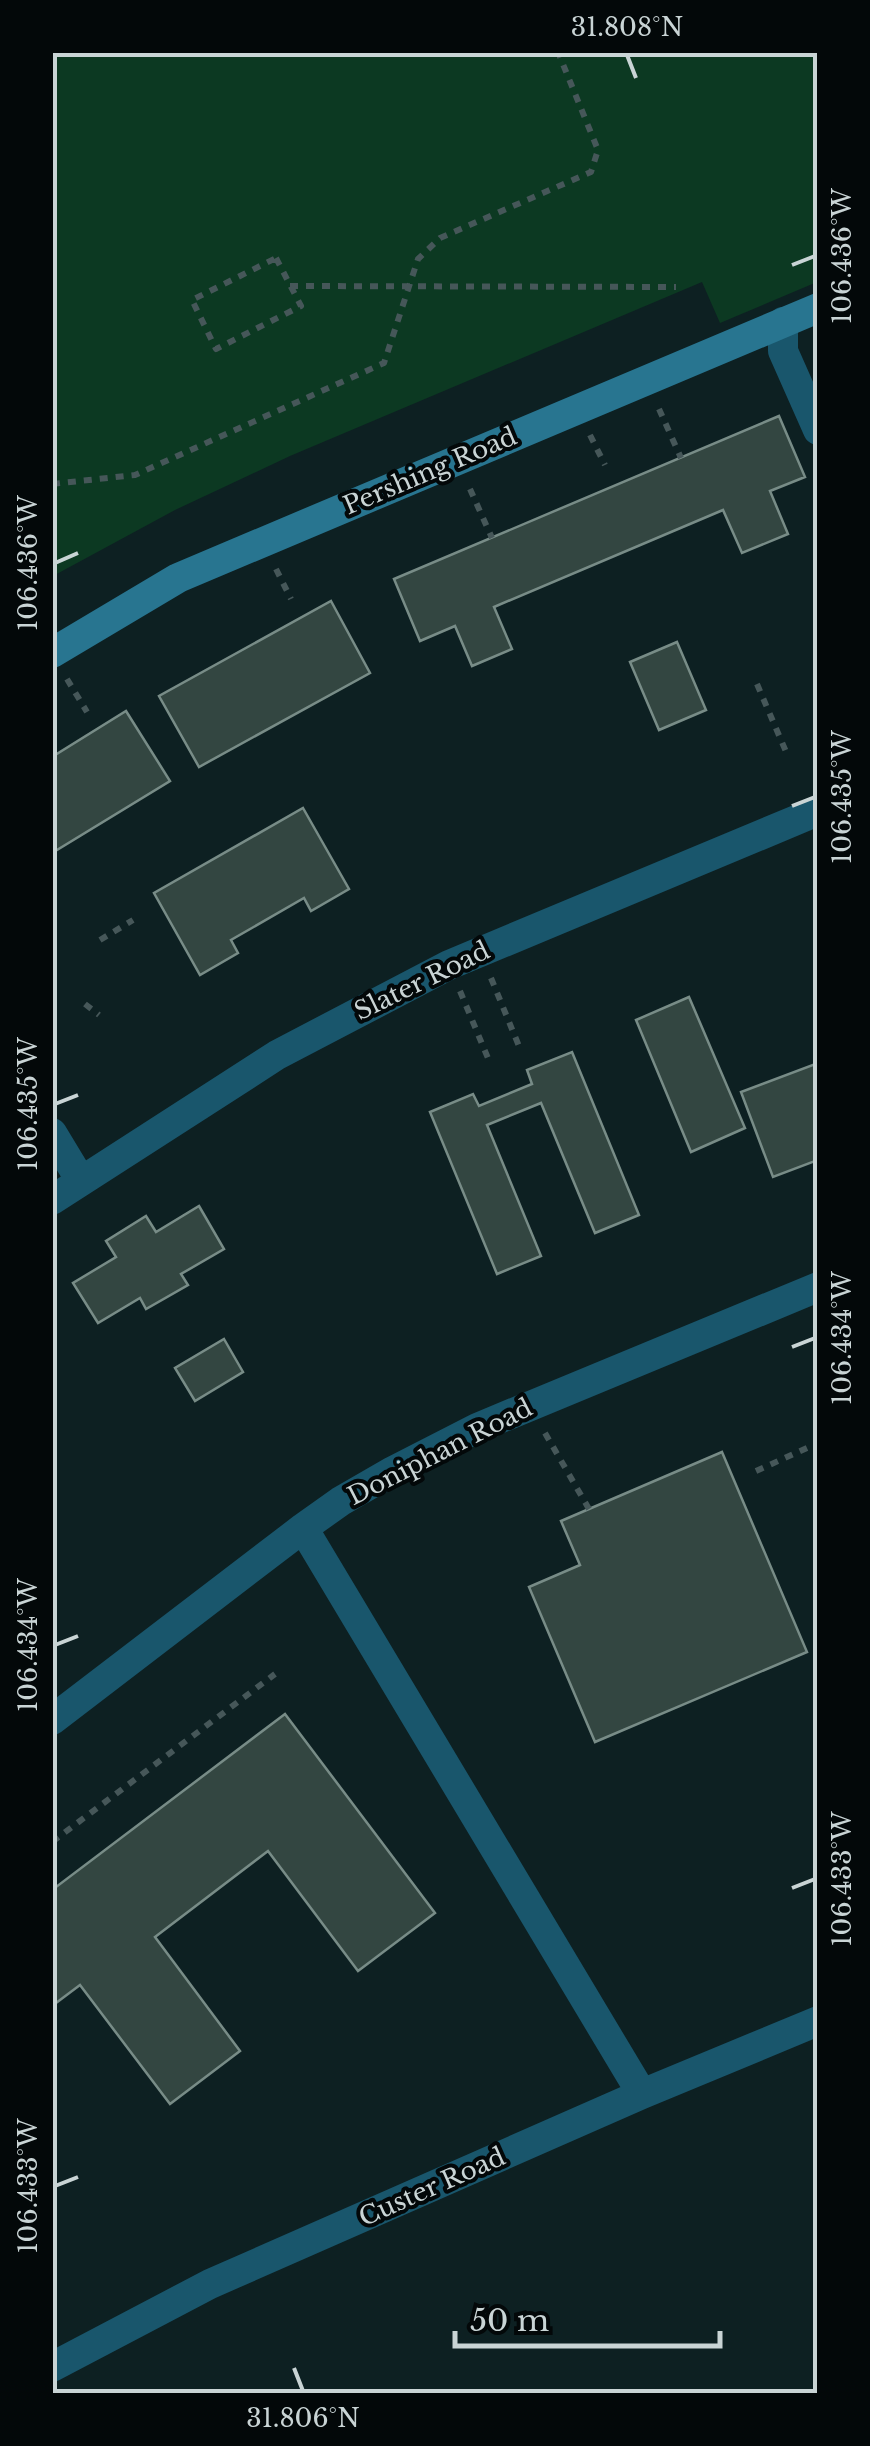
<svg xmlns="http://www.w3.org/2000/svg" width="870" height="2446" font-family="'Libre Baskerville',serif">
<rect width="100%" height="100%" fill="#0d2022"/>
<path fill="#0c3922" d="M53,52L817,53V282L720,323L702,282L290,456L175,510L53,576Z"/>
<path fill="#334641" stroke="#788c87" stroke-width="2.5" d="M779,416L805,477L770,491L788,534L742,553L723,510L494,607L512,649L472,666L455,626L420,641L394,579Z
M331,601L370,673L199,767L159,696Z
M677,642L706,710L659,730L630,662Z
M126,711L170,781L52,853V757Z
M303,808L349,889L311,911L304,898L231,940L238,953L200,975L154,893Z
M689,997L745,1128L691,1152L636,1020Z
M572,1052L639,1215L595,1233L541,1103L487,1125L541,1256L497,1274L430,1112L473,1094L479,1106L532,1084L527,1070Z
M818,1063V1160L773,1177L741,1092Z
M199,1206L224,1249L181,1274L188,1285L146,1309L140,1298L98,1323L73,1283L116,1257L106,1241L146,1216L156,1232Z
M224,1339L243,1372L195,1401L175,1368Z
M722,1452L807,1652L595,1742L529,1587L580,1565L561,1521Z
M285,1714L435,1913L358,1971L268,1851L155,1937L240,2051L170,2104L80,1985L52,2006V1890Z"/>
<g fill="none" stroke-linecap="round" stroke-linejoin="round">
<path stroke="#465759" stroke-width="6" stroke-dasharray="8 8" stroke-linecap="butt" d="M276,258L301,306L216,349L192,300Z
M290,286L676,287
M659,409L681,458
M590,435L605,465
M52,484L135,475L384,363L418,259L440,238L591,172L598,150L558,52
M470,489L492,538
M276,569L291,599
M67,679L87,712
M757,684L787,754
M100,940L133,920
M491,978L521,1051
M460,991L490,1063
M85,1004L99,1015
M545,1433L589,1509
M756,1471L807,1448
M52,1842L275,1674"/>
<path stroke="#19566c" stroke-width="30" d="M783,322V351L818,430
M52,1133L81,1181
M52,1200L277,1055L449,965L818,811
M303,1528L642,2094
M52,1720L303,1528L341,1501L393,1471L477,1428L818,1287
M52,2367L210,2284L642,2094L818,2021"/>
<path stroke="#287590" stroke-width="30" d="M52,653L178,578L818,308"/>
</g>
<path fill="none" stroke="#c9d4d5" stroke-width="4" d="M627,55L636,78M792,265L815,256M55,563L78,553M792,806L815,797M55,1104L78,1095M792,1347L815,1338M55,1645L78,1636M792,1888L815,1879M55,2186L78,2177M294,2368L303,2391"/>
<g text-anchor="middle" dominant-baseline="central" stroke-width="8" stroke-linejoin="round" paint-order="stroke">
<g font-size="25" fill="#c9d4d5" stroke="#030809">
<text transform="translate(430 471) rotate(-23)">Pershing Road</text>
<text transform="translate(422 981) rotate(-26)">Slater Road</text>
<text transform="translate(440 1452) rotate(-27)">Doniphan Road</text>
<text transform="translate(432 2187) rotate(-24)">Custer Road</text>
</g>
</g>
<rect width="870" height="2446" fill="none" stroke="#030809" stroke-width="110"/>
<path d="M455 2331v15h265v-15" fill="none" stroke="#c9d4d5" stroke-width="5"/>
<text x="470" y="2331" font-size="30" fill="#c9d4d5" stroke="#030809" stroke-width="8" paint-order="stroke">50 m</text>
<rect x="55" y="55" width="760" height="2336" fill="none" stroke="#c9d4d5" stroke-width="4"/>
<g font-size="25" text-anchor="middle" fill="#c9d4d5">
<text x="627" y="36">31.808°N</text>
<text transform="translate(842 256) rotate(-90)" y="9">106.436°W</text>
<text transform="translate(28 563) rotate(-90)" y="9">106.436°W</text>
<text transform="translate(842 797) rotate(-90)" y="9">106.435°W</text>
<text transform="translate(28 1104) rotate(-90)" y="9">106.435°W</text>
<text transform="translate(842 1338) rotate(-90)" y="9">106.434°W</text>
<text transform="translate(28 1645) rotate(-90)" y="9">106.434°W</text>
<text transform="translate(842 1879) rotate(-90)" y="9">106.433°W</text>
<text transform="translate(28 2186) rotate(-90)" y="9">106.433°W</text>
<text x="303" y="2427">31.806°N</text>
</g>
</svg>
